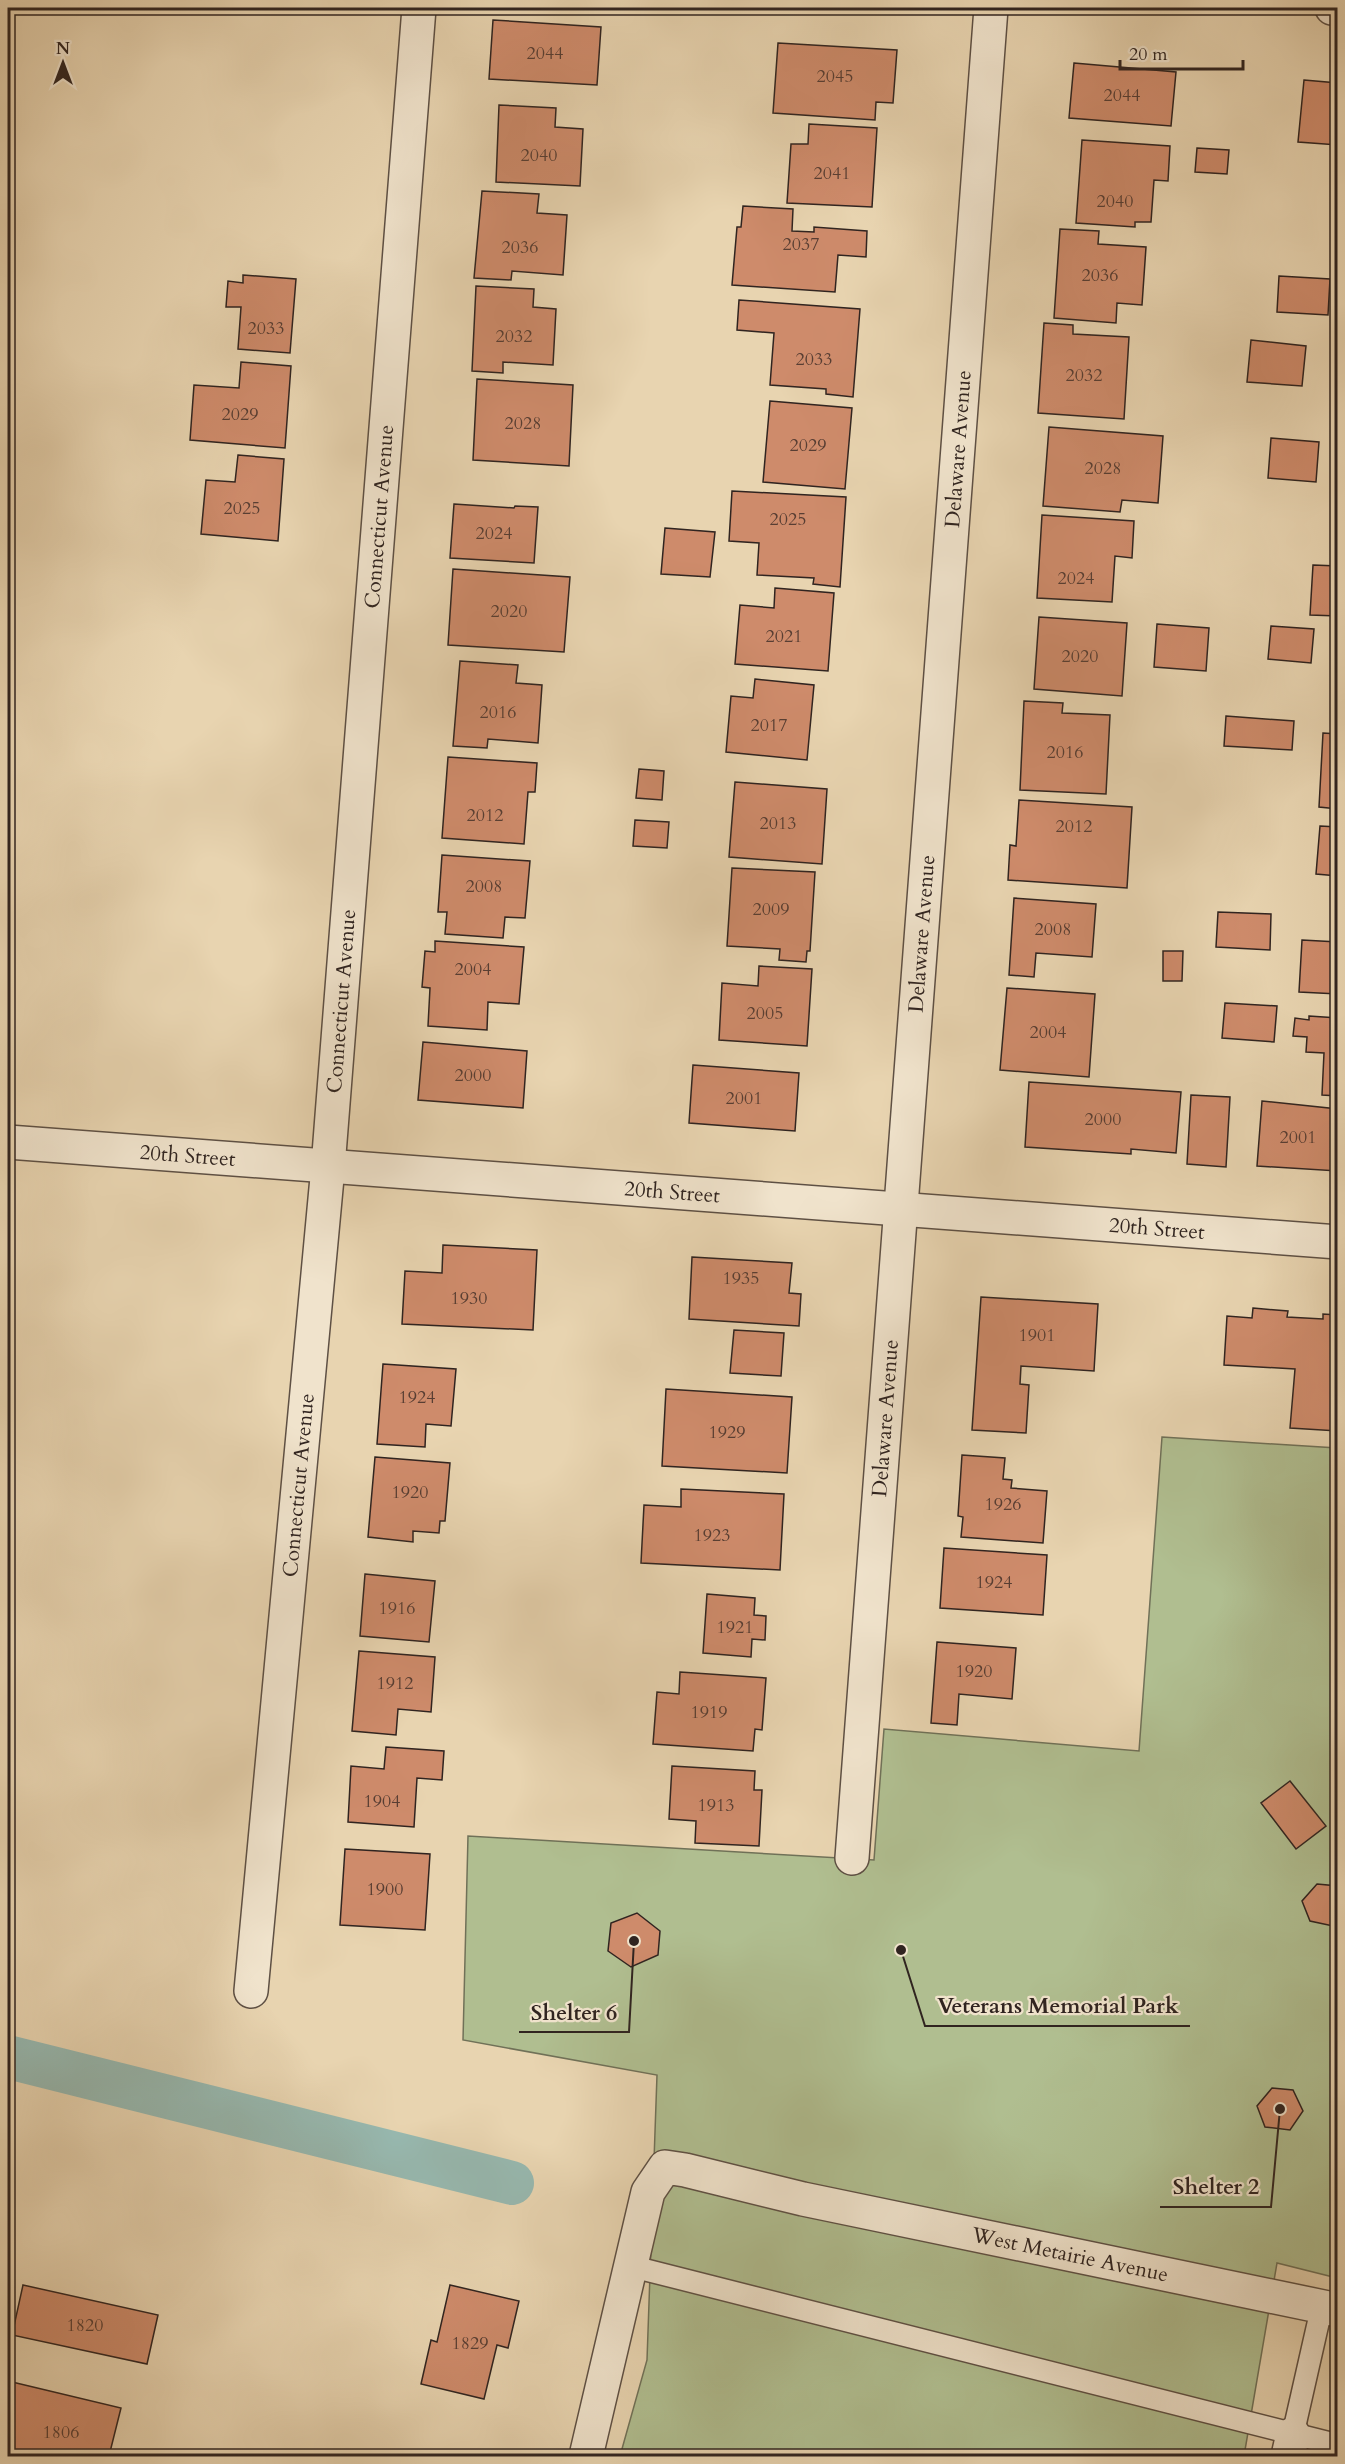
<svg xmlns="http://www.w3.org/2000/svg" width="1345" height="2464" font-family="Cardo,serif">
<rect width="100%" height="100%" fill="#e8d4b0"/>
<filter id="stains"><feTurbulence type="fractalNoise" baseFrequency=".00333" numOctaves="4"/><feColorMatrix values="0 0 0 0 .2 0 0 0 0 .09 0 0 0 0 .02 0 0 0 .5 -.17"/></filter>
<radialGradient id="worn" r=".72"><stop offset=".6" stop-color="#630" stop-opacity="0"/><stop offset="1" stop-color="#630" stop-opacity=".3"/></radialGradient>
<path fill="#b0be90" stroke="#707158" stroke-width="1.5" d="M1162,1437L1337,1448V2278L1277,2263L1244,2456H620L647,2360L657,2075L463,2040L468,1836L874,1860L884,1729L1139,1751Z"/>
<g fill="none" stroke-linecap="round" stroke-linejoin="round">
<path stroke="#97b8af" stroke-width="44" d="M8,2057L512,2183"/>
</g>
<path fill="#ce8b6b" stroke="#302420" stroke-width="1.5" d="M493,20L601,27L597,85L489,79Z
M778,43L897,50L893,103L876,102L875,120L773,113Z
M1074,63L1176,72L1171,126L1069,118Z
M1304,80L1338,83V145L1298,142Z
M499,105L556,108L555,127L583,129L580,186L496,182Z
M809,124L877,128L872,207L787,203L791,144H808Z
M1082,140L1170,146L1168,181L1154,180L1151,222H1135V227L1076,223Z
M1197,148L1229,150L1227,174L1195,172Z
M482,191L539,194L537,213L567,215L563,275L512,271L511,280L474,278Z
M743,206L793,209L792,231L814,232V227L867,231L866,257L838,255L835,292L732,285L737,227H741Z
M1060,229L1099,231L1098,244L1146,247L1142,305L1117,303L1116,323L1054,318Z
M243,275L296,279L290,353L238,349L241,307H226L228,281L243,283Z
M1279,276L1330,279L1328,315L1277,312Z
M476,286L534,289L533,307L556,309L553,365L503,362V373L472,371Z
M739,300L860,309L853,397L826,394V389L770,385L774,333L737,330Z
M1044,323L1073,325V334L1129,337L1124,419L1038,413Z
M1251,340L1306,346L1302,386L1247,382Z
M241,362L291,366L285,448L190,440L194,385L239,388Z
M477,379L573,385L569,466L473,460Z
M770,401L852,408L845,489L763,482Z
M1049,427L1163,436L1158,503L1122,500L1120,512L1043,506Z
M1271,438L1319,442L1316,482L1268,478Z
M238,455L284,459L278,541L201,534L206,480L235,482Z
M732,491L846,497L840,587L813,584L814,578L757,575L759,543L729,541Z
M454,504L514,508L515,506L538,507L534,563L450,558Z
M1042,515L1134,521L1132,558L1115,556L1112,602L1037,598Z
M665,528L715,532L710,577L661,574Z
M1313,565L1338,566V616L1310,615Z
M453,569L570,577L564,652L448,645Z
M775,588L834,593L828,671L735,664L740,605L774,608Z
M1039,617L1127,623L1122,696L1034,689Z
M1157,624L1209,628L1206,671L1154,667Z
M1271,626L1314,629L1311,663L1268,659Z
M460,661L518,665L516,683L542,685L538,743L488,739L487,748L453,746Z
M755,679L814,685L807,760L726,752L731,696L753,698Z
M1024,701L1063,703L1062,713L1110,715L1106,794L1020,790Z
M1226,716L1294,721L1292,750L1224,746Z
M1323,733L1338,734V809L1319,807Z
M448,757L537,763L535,792H528L524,844L442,838Z
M639,769L664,771L662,800L636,798Z
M735,782L827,789L822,864L729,857Z
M1019,800L1132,807L1127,888L1008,880L1010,845L1016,846Z
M635,820L669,822L667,848L633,846Z
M1320,826L1338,827V876L1316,874Z
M442,855L530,861L525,918L505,917L503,938L445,934L447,912H438Z
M732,868L815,872L810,951H807L806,962L779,960L780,949L727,946Z
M1014,898L1096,904L1092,957L1036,953L1034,977L1009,975Z
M1218,912L1271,914L1270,950L1216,947Z
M1302,940L1338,942V994L1299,992Z
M435,941L524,947L519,1004L488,1002L487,1030L428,1026L430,988L422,987L425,951L435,952Z
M1163,951H1183L1182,981H1163Z
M759,966L812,969L807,1046L719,1040L722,983L758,986Z
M1007,988L1095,994L1089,1077L1000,1070Z
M1225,1003L1277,1006L1274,1042L1222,1038Z
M1309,1016L1338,1018V1096L1322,1095L1324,1053L1306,1052L1307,1037L1293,1036L1295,1018L1309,1020Z
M423,1042L527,1051L523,1108L418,1100Z
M693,1065L799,1073L795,1131L689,1123Z
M1029,1082L1181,1092L1176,1153L1131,1149V1154L1025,1147Z
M1191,1095L1230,1097L1226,1167L1187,1164Z
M1262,1101L1338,1109V1171L1257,1166Z
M443,1245L537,1250L533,1330L402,1324L405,1271L442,1273Z
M692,1257L792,1263L789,1293L801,1294L799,1326L689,1319Z
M981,1297L1098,1304L1094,1371L1021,1366L1020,1384L1029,1385L1026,1433L972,1430Z
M1253,1308L1288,1311L1287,1317L1323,1319V1314L1338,1315V1431L1290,1428L1295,1369L1224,1365L1227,1316L1252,1318Z
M734,1330L784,1333L781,1376L730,1373Z
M383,1364L456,1369L451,1426L426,1424L425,1447L377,1444Z
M666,1389L792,1397L787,1473L662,1466Z
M962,1455L1005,1458L1003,1479L1012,1480L1011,1488L1047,1491L1043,1543L961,1537L963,1517L958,1516Z
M375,1457L450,1463L445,1521H440L439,1533L413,1531V1542L368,1537Z
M681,1489L784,1494L780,1570L641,1563L644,1505L681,1507Z
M944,1548L1047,1555L1043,1615L940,1608Z
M365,1574L435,1581L429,1642L360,1636Z
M707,1594L755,1598L754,1615L766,1616L765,1640L752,1639L751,1657L703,1653Z
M937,1642L1016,1648L1012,1699L959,1694L957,1725L931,1723Z
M359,1651L435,1657L431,1712L398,1709L396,1735L352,1731Z
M680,1672L766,1678L762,1730L755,1729L753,1751L653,1744L657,1692L679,1694Z
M386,1747L444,1751L442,1780L417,1778L414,1827L348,1822L351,1766L384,1769Z
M672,1766L755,1771L754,1790H762L759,1846L695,1843L696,1821L669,1819Z
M1290,1781L1326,1826L1296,1849L1261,1803Z
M345,1849L430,1854L425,1930L340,1925Z
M1317,1884L1338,1886V1922L1333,1926L1310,1921L1302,1901Z
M637,1913L660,1931L658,1955L631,1967L608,1951L611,1923Z
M1272,2088L1293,2090L1303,2111L1290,2130L1265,2127L1257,2106Z
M23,2285L158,2315L147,2364L12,2335Z
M450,2285L519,2301L508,2348L497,2345L484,2399L421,2384L431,2340L437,2342Z
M8,2381L121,2408L109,2456H8Z"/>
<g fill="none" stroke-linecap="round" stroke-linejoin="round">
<defs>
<path id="lane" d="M630,2266L1338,2445
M1293,2434L1322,2306"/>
<g id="street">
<path d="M1332,8H1338"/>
<path id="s1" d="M8,1142L1338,1242"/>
<path id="s2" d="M852,1858L991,8"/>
<path id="s3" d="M251,1991L328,1167L419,8"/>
<path id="s4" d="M586,2456L648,2192L665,2167L685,2170L803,2199L1338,2310"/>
<path d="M1288,2456L1293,2434"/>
</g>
</defs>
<use href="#lane" stroke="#5e5044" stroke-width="24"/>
<use href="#street" stroke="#5e5044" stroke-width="36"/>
<use href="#lane" stroke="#f0e3cc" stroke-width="21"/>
<use href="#street" stroke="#f0e3cc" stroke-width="33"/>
</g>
<g text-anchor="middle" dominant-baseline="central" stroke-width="4.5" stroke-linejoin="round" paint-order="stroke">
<g font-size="18" fill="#583e33">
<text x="545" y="53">2044</text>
<text x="835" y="76">2045</text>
<text x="1122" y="95">2044</text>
<text x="539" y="155">2040</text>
<text x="832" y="173">2041</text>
<text x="1115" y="201">2040</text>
<text x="801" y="244">2037</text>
<text x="520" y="247">2036</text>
<text x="1100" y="275">2036</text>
<text x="266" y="328">2033</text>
<text x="514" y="336">2032</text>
<text x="814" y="359">2033</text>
<text x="1084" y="375">2032</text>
<text x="240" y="414">2029</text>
<text x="523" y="423">2028</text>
<text x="808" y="445">2029</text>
<text x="1103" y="468">2028</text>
<text x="242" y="508">2025</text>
<text x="788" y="519">2025</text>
<text x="494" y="533">2024</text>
<text x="1076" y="578">2024</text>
<text x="509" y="611">2020</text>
<text x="784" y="636">2021</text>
<text x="1080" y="656">2020</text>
<text x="498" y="712">2016</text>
<text x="769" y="725">2017</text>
<text x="1065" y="752">2016</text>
<text x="485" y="815">2012</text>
<text x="778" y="823">2013</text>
<text x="1074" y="826">2012</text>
<text x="484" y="886">2008</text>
<text x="771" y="909">2009</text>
<text x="1053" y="929">2008</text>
<text x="473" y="969">2004</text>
<text x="765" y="1013">2005</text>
<text x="1048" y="1032">2004</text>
<text x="473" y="1075">2000</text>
<text x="744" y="1098">2001</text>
<text x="1103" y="1119">2000</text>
<text x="1298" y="1137">2001</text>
<text x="741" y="1278">1935</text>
<text x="469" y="1298">1930</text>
<text x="1037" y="1335">1901</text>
<text x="417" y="1397">1924</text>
<text x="727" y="1432">1929</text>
<text x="410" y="1492">1920</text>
<text x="1003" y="1504">1926</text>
<text x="712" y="1535">1923</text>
<text x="994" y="1582">1924</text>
<text x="397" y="1608">1916</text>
<text x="735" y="1627">1921</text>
<text x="974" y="1671">1920</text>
<text x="395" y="1683">1912</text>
<text x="709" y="1712">1919</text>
<text x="382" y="1801">1904</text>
<text x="716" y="1805">1913</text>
<text x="385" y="1889">1900</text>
<text x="85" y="2325">1820</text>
<text x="470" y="2343">1829</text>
<text x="61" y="2432">1806</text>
</g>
<g font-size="21" fill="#302420" stroke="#f0e3cc">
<text stroke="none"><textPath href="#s2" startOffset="1413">Delaware Avenue</textPath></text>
<text stroke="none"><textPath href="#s3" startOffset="1480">Connecticut Avenue</textPath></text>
<text stroke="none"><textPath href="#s2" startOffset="927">Delaware Avenue</textPath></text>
<text stroke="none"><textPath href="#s3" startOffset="994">Connecticut Avenue</textPath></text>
<text stroke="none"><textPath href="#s1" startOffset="180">20th Street</textPath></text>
<text stroke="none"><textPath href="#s1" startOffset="666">20th Street</textPath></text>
<text stroke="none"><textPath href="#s1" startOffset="1152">20th Street</textPath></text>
<text stroke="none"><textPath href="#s2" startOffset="441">Delaware Avenue</textPath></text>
<text stroke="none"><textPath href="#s3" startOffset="508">Connecticut Avenue</textPath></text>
<text stroke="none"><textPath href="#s4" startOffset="716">West Metairie Avenue</textPath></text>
</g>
</g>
<path fill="none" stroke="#302420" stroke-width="2" d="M901 1950L925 2026H1190M634 1941L629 2032H519M1280 2109L1271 2207H1160"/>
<g fill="#302420" stroke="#f0e3cc" stroke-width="2">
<circle cx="901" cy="1950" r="6"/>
<circle cx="634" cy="1941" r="6"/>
<circle cx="1280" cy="2109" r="6"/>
</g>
<g font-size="22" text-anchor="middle" font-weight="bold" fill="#302420" stroke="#f0e3cc" stroke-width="4.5" stroke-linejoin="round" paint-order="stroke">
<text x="1058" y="2013">Veterans Memorial Park</text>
<text x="574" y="2020">Shelter 6</text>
<text x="1216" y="2194">Shelter 2</text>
</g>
<rect width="1345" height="2464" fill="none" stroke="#e8d4b0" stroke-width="30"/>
<rect x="9" y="9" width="1327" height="2446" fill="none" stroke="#302420" stroke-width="3"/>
<rect x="15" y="15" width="1315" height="2434" fill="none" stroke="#302420" stroke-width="1.5"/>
<g transform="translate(63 63)" stroke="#f0e3cc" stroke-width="4.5" paint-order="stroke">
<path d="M0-4.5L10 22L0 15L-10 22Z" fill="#302420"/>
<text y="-9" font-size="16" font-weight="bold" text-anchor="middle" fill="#302420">N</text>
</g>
<path d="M1120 60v9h123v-9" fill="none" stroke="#302420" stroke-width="3"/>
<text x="1129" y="60" font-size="18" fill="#302420" stroke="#f0e3cc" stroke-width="4.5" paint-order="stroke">20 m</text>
<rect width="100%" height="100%" filter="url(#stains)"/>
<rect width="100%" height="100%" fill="url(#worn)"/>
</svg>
